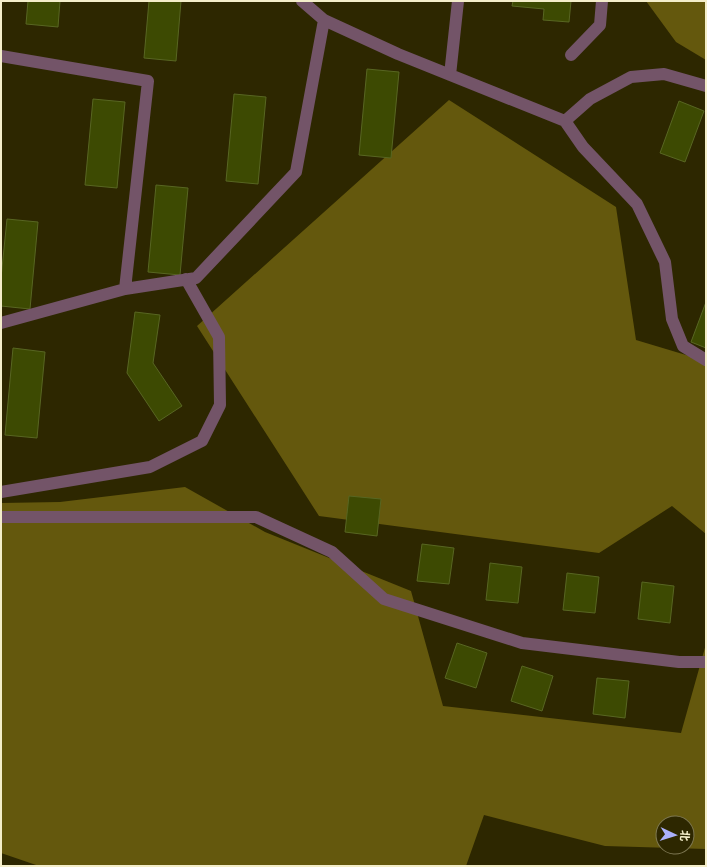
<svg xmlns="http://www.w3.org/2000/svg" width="707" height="867" font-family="'PT Serif','Noto Sans SC',serif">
<rect width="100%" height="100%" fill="#2d2700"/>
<path fill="#64580d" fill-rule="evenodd" d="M646,1H706V60L676,42Z
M449,100L616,207L636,340L706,361V534L672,506L599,553L319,516L197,326Z
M185,487L265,532L411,591L443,706L681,733L706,644V849L605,846L484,815L466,866H39L1,853V503L60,502ZM663,823H687V847H663Z"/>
<path fill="#3d4a02" stroke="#586622" d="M28,1H60L58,27L26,24Z
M149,1H181L176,61L144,58Z
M513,1H571L569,22L543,20L544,9L512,6Z
M367,69L399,72L391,158L359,155Z
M234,94L266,97L258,184L226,181Z
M93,99L125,102L117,188L85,185Z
M679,101L704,111L685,162L660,153Z
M156,185L188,188L180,275L148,272Z
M7,219L38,222L30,309L1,306V278Z
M706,302V348L691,342Z
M135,312L160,315L153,363L182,406L159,421L127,373Z
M13,348L45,352L37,438L5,435Z
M349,496L381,499L377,536L345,532Z
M422,544L454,548L449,584L417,581Z
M490,563L522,567L518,603L486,600Z
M567,573L599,577L595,613L563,610Z
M642,582L674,586L670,623L638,619Z
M457,643L487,653L476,688L445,678Z
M522,666L553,676L542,711L511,701Z
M597,678L629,681L625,718L593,714Z"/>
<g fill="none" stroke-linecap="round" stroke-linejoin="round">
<path stroke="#735468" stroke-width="12" d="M302,1L324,20L398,54L565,121L583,147L637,204L665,262L672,319L683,346L706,360
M571,55L600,25L602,1
M1,56L148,81L125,289
M450,75L458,1
M565,121L590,99L631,77L664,74L706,86
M1,323L125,289L196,278L296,172L324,20
M1,492L150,467L202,441L220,405L219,337L186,279
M1,517H256L332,552L384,599L522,643L679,662H706"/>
</g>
<rect width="707" height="867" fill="none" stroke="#f4eeca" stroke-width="4"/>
<g transform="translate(675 835) rotate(94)"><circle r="19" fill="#2d2700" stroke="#7d7751"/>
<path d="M0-3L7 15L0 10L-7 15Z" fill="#aab0fc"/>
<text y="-6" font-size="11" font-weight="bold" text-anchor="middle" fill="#f4eeca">北</text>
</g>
</svg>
